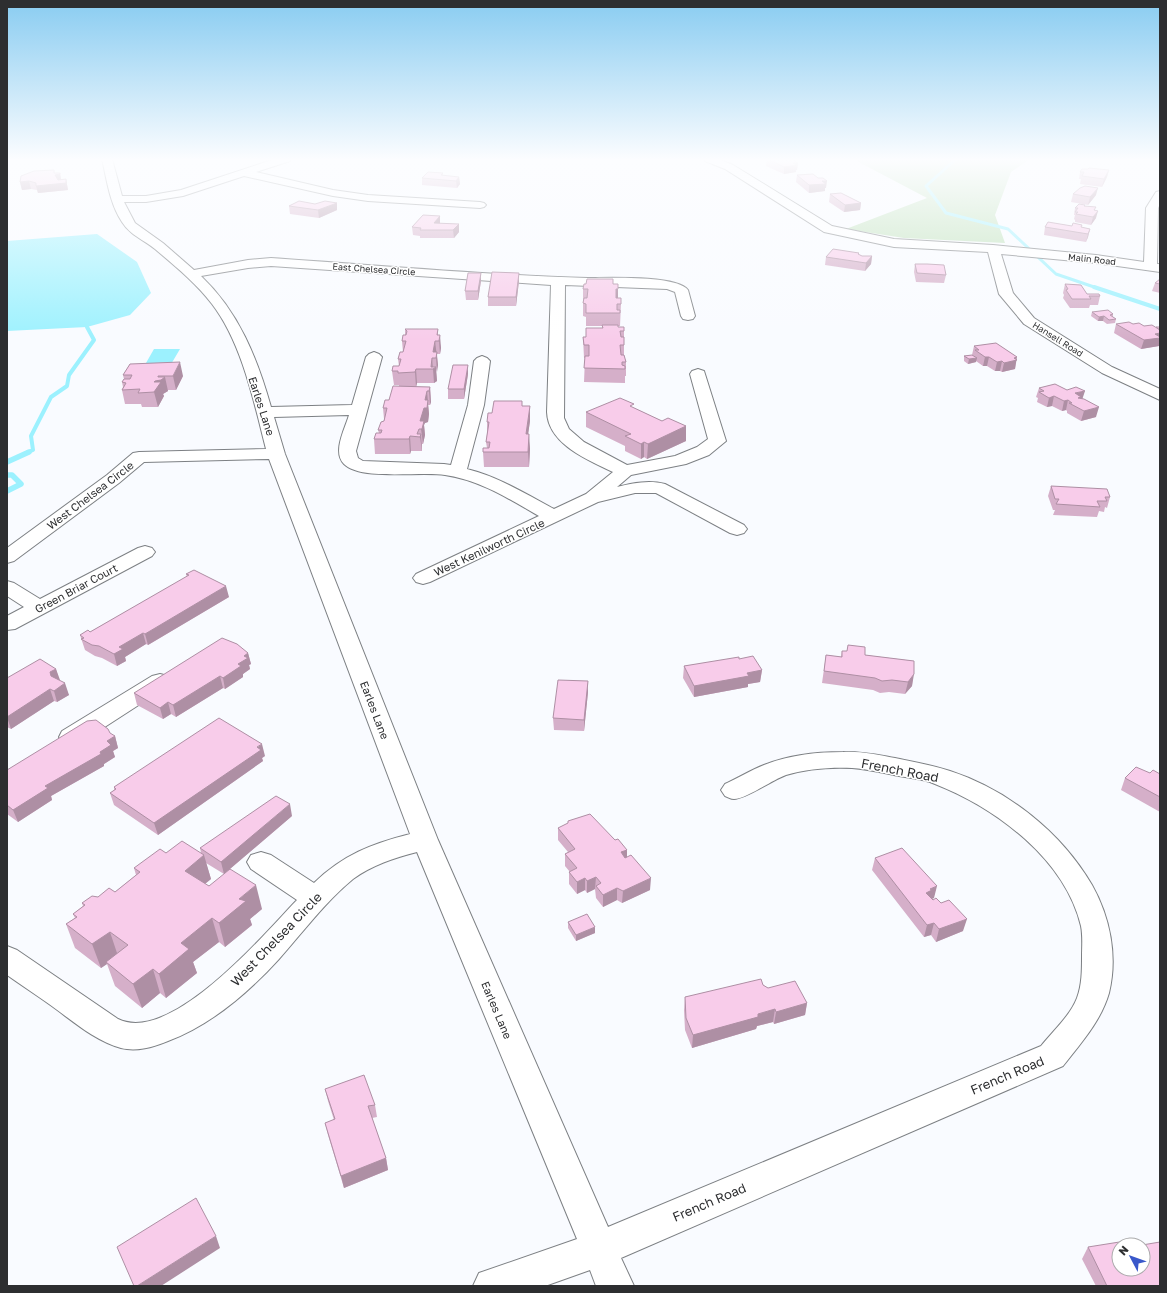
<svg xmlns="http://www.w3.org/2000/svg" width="1167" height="1293" font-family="'Golos Text',sans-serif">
<rect width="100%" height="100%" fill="#f9fbff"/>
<path fill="#bde0b8" d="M853,159H1030L1011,172L995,215L1005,243L904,238L846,229L927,198Z"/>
<path fill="#9cf1fe" d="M97,234L137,262L151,293L130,315L87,327L7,331V241Z
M154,349H180L167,371L142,370Z"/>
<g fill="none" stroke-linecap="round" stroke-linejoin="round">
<path stroke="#9cf1fe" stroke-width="3" d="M956,159L926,186L946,213L1008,229L1056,274L1097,288"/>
<path stroke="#9cf1fe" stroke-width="4" d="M1094,287L1160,309
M26,453L33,450L31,436L51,397L67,386L69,375L94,340L87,327"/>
<path stroke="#9cf1fe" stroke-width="5.5" d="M7,462L29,452
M7,475H12L21,484L7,491"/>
<defs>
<path id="minor" d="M102,159H112L122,196H146L181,190L275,159H291L290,161L256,172L333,190L368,195L480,202L484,203L486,205L484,207L480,208L368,201L333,196L244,176L183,196L146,202H124L135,223L163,243L194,270L248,260L271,258C376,265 482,275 588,278C607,278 677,275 688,290L695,316L693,319L688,320L683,319L681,316L675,292L667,289L565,285L564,418L569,429L584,442L627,465L675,456L697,447L708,439L690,374L692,371L698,369L704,371L726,441L709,455L686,464L631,475L617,487C633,483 649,480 665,484L744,525L747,529L744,533L737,535L730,533L656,493H635L598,502L430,582L423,584L416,582L413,578L416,574L539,516C509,499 480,480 445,475C421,471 361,481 344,464C332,452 345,429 349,415L274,417L285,454L438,840L608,1227L1041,1046C1053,1031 1070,1016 1077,998C1082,985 1082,970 1082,956C1082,947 1083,936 1081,926C1065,859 996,808 935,784C924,779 911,778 899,776C884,773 868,769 852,768C831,767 806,769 786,775C772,780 746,799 734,799C731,799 728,797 725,796L721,790L725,784C738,778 751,770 764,765C789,755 817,752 843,752C861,751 878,755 895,758C914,762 932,765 950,771C1008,790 1061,832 1092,885C1110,917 1118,956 1109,993C1101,1021 1081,1043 1063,1066L621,1258L634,1286H596L590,1270L545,1286H473L479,1273L577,1239L417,852C394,858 372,865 353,879C325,902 303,932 279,959C248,993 211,1025 168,1041C153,1047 137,1052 121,1048C93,1040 72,1020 49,1004C35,994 21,985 7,975V946L17,950L118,1019C171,1045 264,934 297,900L251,869L247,862L251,855L261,852L271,855L314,883C343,855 371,844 410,834L269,459L144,462L119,483L14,561L7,563V548L107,475L133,453L139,452L266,449C254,402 242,343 212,304C196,283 175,266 155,249C144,240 130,235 122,222C110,204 107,181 102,159ZM271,266L551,285L547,412C548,444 588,460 613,472L586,494L554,509C526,494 499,477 467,469L484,405L490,361L487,358L482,356L477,358L474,361L468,405L451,465L444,464L363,461L358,458L356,451L382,357L379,354L374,352L369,354L366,357L352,405L271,407C257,358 239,312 201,276L248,268Z
M704,159H718L733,165L832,226L894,239L993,245L1096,255L1144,262L1146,208L1156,192L1160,191V204L1158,208L1157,264H1160V272L1096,263L1001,254L1013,293L1034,318L1112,367L1160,389V400L1102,373L1024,324L999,294L988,252L894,247L824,232L725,169L705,161Z
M145,546L152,548L155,552L152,556L15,629L7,630V616L24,607L7,596V581L14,583L40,599L138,548Z
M160,674L168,676L171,681L168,686L80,743L71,745L62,743L59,737L62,731L152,676Z"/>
</defs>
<use href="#minor" stroke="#7d8084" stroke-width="2"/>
<use href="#minor" fill="#fff" fill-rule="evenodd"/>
</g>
<path fill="#d5afc9" d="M767,159H792L795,160L794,161L798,163L797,170H796V172L784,174L766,166Z
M1109,170L1107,177L1102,187L1080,184L1081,179H1079L1080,172Z
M55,173H60L61,179H66L68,190L38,193L37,190L31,189L22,190L20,182Z
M443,173V176L459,177L460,184L457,188L422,185V178Z
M797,175L826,188H825V191L809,193L796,182Z
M830,194L861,203L860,210L844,212L829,202Z
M1073,194L1096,195L1088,205L1071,202Z
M1085,205V206L1095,210L1096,218L1091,225L1075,222V220L1074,219L1075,215H1074L1075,208Z
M289,206L337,210L319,218L290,214Z
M440,216V224L459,232L454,238H420V236L413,235L412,227Z
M1072,226L1090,229L1088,237L1086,242L1044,235L1045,227Z
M859,253L858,255L862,256H872L871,264L865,271L825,265L826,257Z
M915,264L946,275L944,283L916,282L914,272Z
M1160,279V293L1152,291L1155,283Z
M481,281L478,300H466L465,291Z
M519,281L516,306H488V297Z
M613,284L618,298L621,304L620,326H618V327L624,331V356L626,362V376H625V383L584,382L585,358H584L583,337H586V328H602V326H586V317L583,316V289Z
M1065,284L1087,294L1100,296L1098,305H1090L1089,308H1070L1063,298L1064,295L1063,293Z
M1092,312L1113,314V317L1116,319L1115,323L1107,324L1103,321H1098L1091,316Z
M1116,324L1160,342L1159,346L1141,349L1114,333Z
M405,329H438V335L441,348L440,354H437L438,365L436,372L437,381L434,383H417L416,387H408H430L431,402L430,405H428L429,414L428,422L425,423L424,425L425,435L423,444H422V451H411L410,454H375L374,439L379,433L378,430L384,421V419L383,408L399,386V385H394L392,371L399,366L398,359L403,352L402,341L405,335Z
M974,346L1016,359L1015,369L1002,372L1000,371H995L987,366H983L976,361V362L968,364L964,361V356L972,355Z
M130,364L183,376L176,390H168V391L163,394L164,396L158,407H142L141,404H125L122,390L123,387L122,382L124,379L123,375Z
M468,374L464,399H448V389Z
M1039,388L1067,390L1083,399L1096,417L1081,421L1067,413V411L1066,410L1062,411L1052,406L1047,407L1037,402L1038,398L1036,397Z
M522,401V406H530V421L528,434L530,449L529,467H484L483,452L487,448L486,442L487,434V422L492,413Z
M634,408L662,421L686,426V441L647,459L644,457L641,459L625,451V446L586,427V412Z
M1051,486L1110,497L1107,508L1105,507L1104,512L1099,511L1097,517L1053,515L1055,510H1053L1048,496Z
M186,574L229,597L148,645L146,644L125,657L126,661L117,666L102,658L95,656L85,650L80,635L90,632L187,577Z
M842,651L865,655L914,661L912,686L905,694L889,692L880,693L873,690L822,683L826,655L841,657Z
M248,653L251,664L249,665L250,669L243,674V677L225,689L223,688L176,717L171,714L163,719L137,705L134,693Z
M739,659L762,670L760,682L748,684V687L694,697L683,678L684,666Z
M56,669L59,680L69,695L57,702L54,701L11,729L7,727V678Z
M588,681V692L584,731L554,730L553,718Z
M115,736L118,748L113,751L115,757L104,764V766L51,796L52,800L18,822L7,814V770Z
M265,756L262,758L263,761L158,835L114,805L110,793L114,790V787Z
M1160,774V812L1121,790L1125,778Z
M292,816L224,874L206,863L211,879L205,884L209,886L262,909L250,919L252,925L225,947L219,942L193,962L197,973L166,998L160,993L142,1008L115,986L107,964L101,968L75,948L66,924L75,918L73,914L83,906L82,903L98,897L115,892L136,875L134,868L166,853H201L200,848Z
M558,828L615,840L627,850V857L650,890L622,903L617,900L603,907L596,898L595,889L587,893L585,890L577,894L569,884V872H570L565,866V854L568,852L558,840Z
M875,858L934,898L932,899L963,931L936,942L931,935L924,937L872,870Z
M568,922L595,933L576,941L568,928Z
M763,985L768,988L807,1003L805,1015L774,1024L773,1022L757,1026L756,1029L692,1048L685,1030L684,1010L685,997Z
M325,1089L375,1105L377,1117L372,1118L386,1158L388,1170L344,1188L328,1135L325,1123L334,1120L328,1101Z
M1088,1247L1160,1286H1096L1082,1259Z"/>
<path fill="#ae8fa4" d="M793,160H795L794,163H798L797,170H796V172L784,174V167Z
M1109,170L1107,177L1102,187L1104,179Z
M60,173L61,180L56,182L55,175Z
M459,177L460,184L457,188L456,181Z
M66,179L68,190L38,193L36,186Z
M29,181L31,189L22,190L20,182Z
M822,181H827L826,188H825V191L809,193V185Z
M1098,188L1096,195L1088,205L1090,197Z
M337,203V210L319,218L318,210Z
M861,203L860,210L844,212L845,205Z
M1098,211L1096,218L1091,225L1093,217Z
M440,216V224L434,223Z
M459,224V232L454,238L453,230Z
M1090,229L1088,237L1086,242L1088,234Z
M872,256L871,264L865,271L866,263Z
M481,273V281L478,300V291Z
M519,273V281L516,306V297Z
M618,284V302H615L616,289Z
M1104,316L1103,321H1098L1099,317Z
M1160,333V342L1159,346L1141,349L1144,340L1155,334Z
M440,335L441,348L440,354L439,341Z
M435,341L438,365L437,372L436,358L433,352Z
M985,357H989L987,366H983Z
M1017,357L1015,369L1002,372L1004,363L1014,358Z
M432,358L433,369L436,367L437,381L434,383L433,369L431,367Z
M977,358L976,362L968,364L969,359Z
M1002,361L1000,371H995L997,362Z
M180,362L183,376L176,390L173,376Z
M468,365V374L464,399V389Z
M416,369L417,383L416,387L415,372Z
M158,376L159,380L165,377L168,391L163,394L164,396L158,407L154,392V382Z
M430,387L431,402L430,405L429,391Z
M427,391L429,414L428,422L425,423L424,425L425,435L423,444L420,421Z
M1085,391L1082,400L1075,393Z
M1054,396L1052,406L1047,407L1049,398Z
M1068,400L1066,410L1062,411L1064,401Z
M530,406V421L526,449V434Z
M1099,407L1096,417L1081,421L1084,411Z
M686,426V441L647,459L648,444Z
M421,434L422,449V451L420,437Z
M529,434L530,449L529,467L528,452Z
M410,436L411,451L410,454L409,439Z
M644,442V457L641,459V444Z
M226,586L229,597L148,645L145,634Z
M143,633L146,644L125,657L126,661L117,666L114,654L119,647Z
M248,653L251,664L249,665L250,669L243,674V677L225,689L223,678L238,664L244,656Z
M56,669L60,680L54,683L51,676L50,672Z
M762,670L760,682L748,684V687L694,697V686L747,673Z
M914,674L912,686L905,694L908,682Z
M220,676L223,688L176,717L173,705Z
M588,681V692L584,731V720Z
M65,683L69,695L57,702L54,691Z
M50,689L54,701L11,729L7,717Z
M168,702L171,714L163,719L160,708Z
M115,736L118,748L113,751L115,757L104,764V766L51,796L52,800L18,822L13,810L45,786L100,752L107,741Z
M262,744L265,756L262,758L263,761L158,835L154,823Z
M290,804L292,816L224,874L221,862Z
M627,850V862L621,852Z
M204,855L211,879L191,895L185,871Z
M596,877L595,889L587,893V881Z
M585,878V890L577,894V882Z
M651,878L650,890L622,903L623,891Z
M256,885L262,909L250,919L252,925L225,947L219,923L239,899Z
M937,886L934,898L929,900L926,893L930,889Z
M617,888V900L603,907V895Z
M212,918L219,942L193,962L197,973L166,998L159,974L181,943Z
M967,919L963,931L936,942L939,929Z
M934,923L931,935L924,937L927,925Z
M595,927V933L576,941V935Z
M110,932L118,956L106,962L107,964L101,968L92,944Z
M153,969L160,993L142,1008L133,984Z
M807,1003L805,1015L774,1024L776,1012Z
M775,1009L773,1022L757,1026L756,1029L692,1048L693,1035Z
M386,1158L388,1170L344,1188L341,1176Z
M216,1236L220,1248L161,1286H137Z"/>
<path fill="#f8ccea" stroke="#ae8fa4" d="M768,159H792L795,160H793L798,163H793L797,165L784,167Z
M1089,168L1109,170L1104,179L1082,176L1084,172H1080L1082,169H1088Z
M54,170V173H60V174L55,175L58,180L66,179V183L36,186V183L29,181L20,182L21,176L34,171Z
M428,172L443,173L441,175L459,177L456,181L422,178Z
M813,174L818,178H823L827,181H822L826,184L809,185L797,175Z
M1085,186L1098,188L1090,197L1073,194L1080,188Z
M841,193L861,203L845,205L830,194Z
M299,201L315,204L325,201L337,203L318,210L289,206Z
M1079,204L1085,205L1084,206L1096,207L1094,210L1098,211L1093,217L1076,214L1078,212H1075L1078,208H1075Z
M423,215L440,216L434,223L459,224L453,230H420L421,228L412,227Z
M1048,222L1072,226L1073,223L1082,225L1081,227L1090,229L1088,234L1045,227Z
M833,249L859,253L858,254L862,256H872L866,263L826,257Z
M915,264H927L944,265L946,275L917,273Z
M492,272L519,273L516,297H488Z
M468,273H481L478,291H465Z
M587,279H613V284H618V289H616V298H621V304H617V310H620V313H586V304L583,303L584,298H587L588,289H583L584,284H586Z
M1160,279V284L1155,283Z
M1065,284L1081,285L1087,294H1099L1100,296H1089L1091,299H1072L1066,290L1068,289Z
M1108,310L1113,314L1110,315L1116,319L1109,320L1104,316L1099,317L1092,312Z
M1129,322L1133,324L1139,323L1144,326L1152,325L1160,330V333L1155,334L1160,337V338L1144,340L1116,324Z
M602,325H618V327H624V331H620L621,337H624V345H620L621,355H624L626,362H622V365L625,366V369L584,368L585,356H589V345H584L583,337H586V328H603Z
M1156,327H1160V330Z
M405,329H438L437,335H440L439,341H435L433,352H437L436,358H432L431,367H436L433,369H416L415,372L398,373V371H392L393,366H399L401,359H398L400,352H403L406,341H402L403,335H406L407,331Z
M996,343L1017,357L1014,358L1017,360L1004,363L1002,361L997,362L989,357H985L975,350H979L974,346Z
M972,355L977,358L969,359L964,356Z
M180,362L173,376H158V377H165L161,380L155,381L154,382H161L154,392L138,393L140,389L122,390L126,383L122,382L124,379H130L132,375H123L130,364Z
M453,365H468L464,389H448Z
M1055,384L1067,390L1076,387L1085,391L1075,393L1081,397L1078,398L1084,399L1099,407L1084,411L1069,403H1072L1068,400L1064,401L1054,396L1049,398L1039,392L1044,391L1039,388Z
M393,386L430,387L429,391H427L425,400H428L427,408H424L420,421H424L422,429H419L417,434H421L420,437L410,436L409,439H374L376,433H381L382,430H378L381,422L384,421L387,408H383L385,400H389Z
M620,398L634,404L630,406L662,421L668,418L686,426L648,444L644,442L641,444L625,436L631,434L586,412Z
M494,401H522V406H530L526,434H529L528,452H483V448H489L490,442H486L489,422H487L488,413H492Z
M1051,486L1107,489L1110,497H1105L1107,501H1097L1100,507L1056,504L1059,499H1055Z
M194,570L226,586L145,634L143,633L119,647L123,649L114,654L99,646L92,645L81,639L84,638L80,635L88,630L90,632L189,575L186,574Z
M222,638L237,644L248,653L244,656L248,658L238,664L241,666L223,678L220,676L173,705L168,702L160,708L134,693Z
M848,645L865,647V655L914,661V674L908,682L892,680L882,681L875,678L824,671L826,655L842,657V651H847Z
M753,656L762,670L747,673L749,676L694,686L684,666L739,657V659Z
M40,659L56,669L50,672L51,676L65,683L54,691L50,689L7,717V678Z
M558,680L588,681L584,720L553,718Z
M219,718L262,744L257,747L261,750L154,823L110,793L116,789L114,787Z
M96,720L108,729L110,733L115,736L107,741L111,745L100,752L101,754L45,786L48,788L13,810L7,805V770L87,721Z
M1136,767L1150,773L1153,770L1160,774V797L1125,778Z
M276,796L290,804L221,862L200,848Z
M590,814L615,840L618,839L627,850L621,852L625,858L631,855L651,878L623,891L617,888L603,895L596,886L601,883L596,877L587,881L585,878L577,882L569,872L577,868L565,854L575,849L558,828L568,823V821Z
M182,841L204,855L185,871L209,886L230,869L256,885L239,899L246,901L219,923L212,918L181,943L189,949L159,974L153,969L133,984L106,962L128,945L110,932L92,944L66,924L77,917L73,914L85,905L82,903L92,896L98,897L109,888L115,892L140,872L134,868L160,849L166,853Z
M902,848L937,886L930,889L932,890L926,893L933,900L936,898L941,903L949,900L967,919L939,929L934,923L927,925L875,858Z
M587,914L595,927L576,935L568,922Z
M761,979L763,985L768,988L795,981L807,1003L776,1012L775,1009L758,1014V1017L693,1035L686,1018L685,997Z
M364,1075L375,1105L368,1106L386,1158L341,1176L325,1123L335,1119L325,1089Z
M196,1198L216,1236L137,1286H134L117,1247Z
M1132,1240L1135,1245H1119V1269H1143V1245H1142L1160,1242V1286H1107L1088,1247Z"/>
<linearGradient id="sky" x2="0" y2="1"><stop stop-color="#89ccf1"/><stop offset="0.47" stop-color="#fcfdff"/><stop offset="1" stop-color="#fcfdff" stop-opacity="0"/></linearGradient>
<rect width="1167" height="340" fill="url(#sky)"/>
<g text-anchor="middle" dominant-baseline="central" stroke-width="3" stroke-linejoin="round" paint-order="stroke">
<g font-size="9" fill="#2d2e30" stroke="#fff">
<text transform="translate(1092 259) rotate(6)">Malin Road</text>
<text transform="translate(374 269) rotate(4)">East Chelsea Circle</text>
<text transform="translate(1058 339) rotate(32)">Hansell Road</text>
</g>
<g font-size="11" fill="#2d2e30" stroke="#fff">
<text transform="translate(262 406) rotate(72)">Earles Lane</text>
<text transform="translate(90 495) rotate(-37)">West Chelsea Circle</text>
<text transform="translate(489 547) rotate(-25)">West Kenilworth Circle</text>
<text transform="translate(76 588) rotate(-28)">Green Briar Court</text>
<text transform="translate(375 710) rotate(69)">Earles Lane</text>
<text transform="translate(497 1010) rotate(67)">Earles Lane</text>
</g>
<g font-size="13" fill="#2d2e30" stroke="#fff">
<text transform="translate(900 770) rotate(11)">French Road</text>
<text transform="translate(276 939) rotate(-46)">West Chelsea Circle</text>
<text transform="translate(1007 1075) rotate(-23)">French Road</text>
<text transform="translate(709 1202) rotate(-23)">French Road</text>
</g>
</g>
<rect width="1167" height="1293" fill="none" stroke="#2d2e30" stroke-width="16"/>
<g transform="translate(1131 1257) rotate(311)"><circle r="19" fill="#ffffff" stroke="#ababac"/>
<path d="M0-3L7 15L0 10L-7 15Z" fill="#3a58ca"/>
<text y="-6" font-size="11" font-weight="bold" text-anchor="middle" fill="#2d2e30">N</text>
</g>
</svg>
